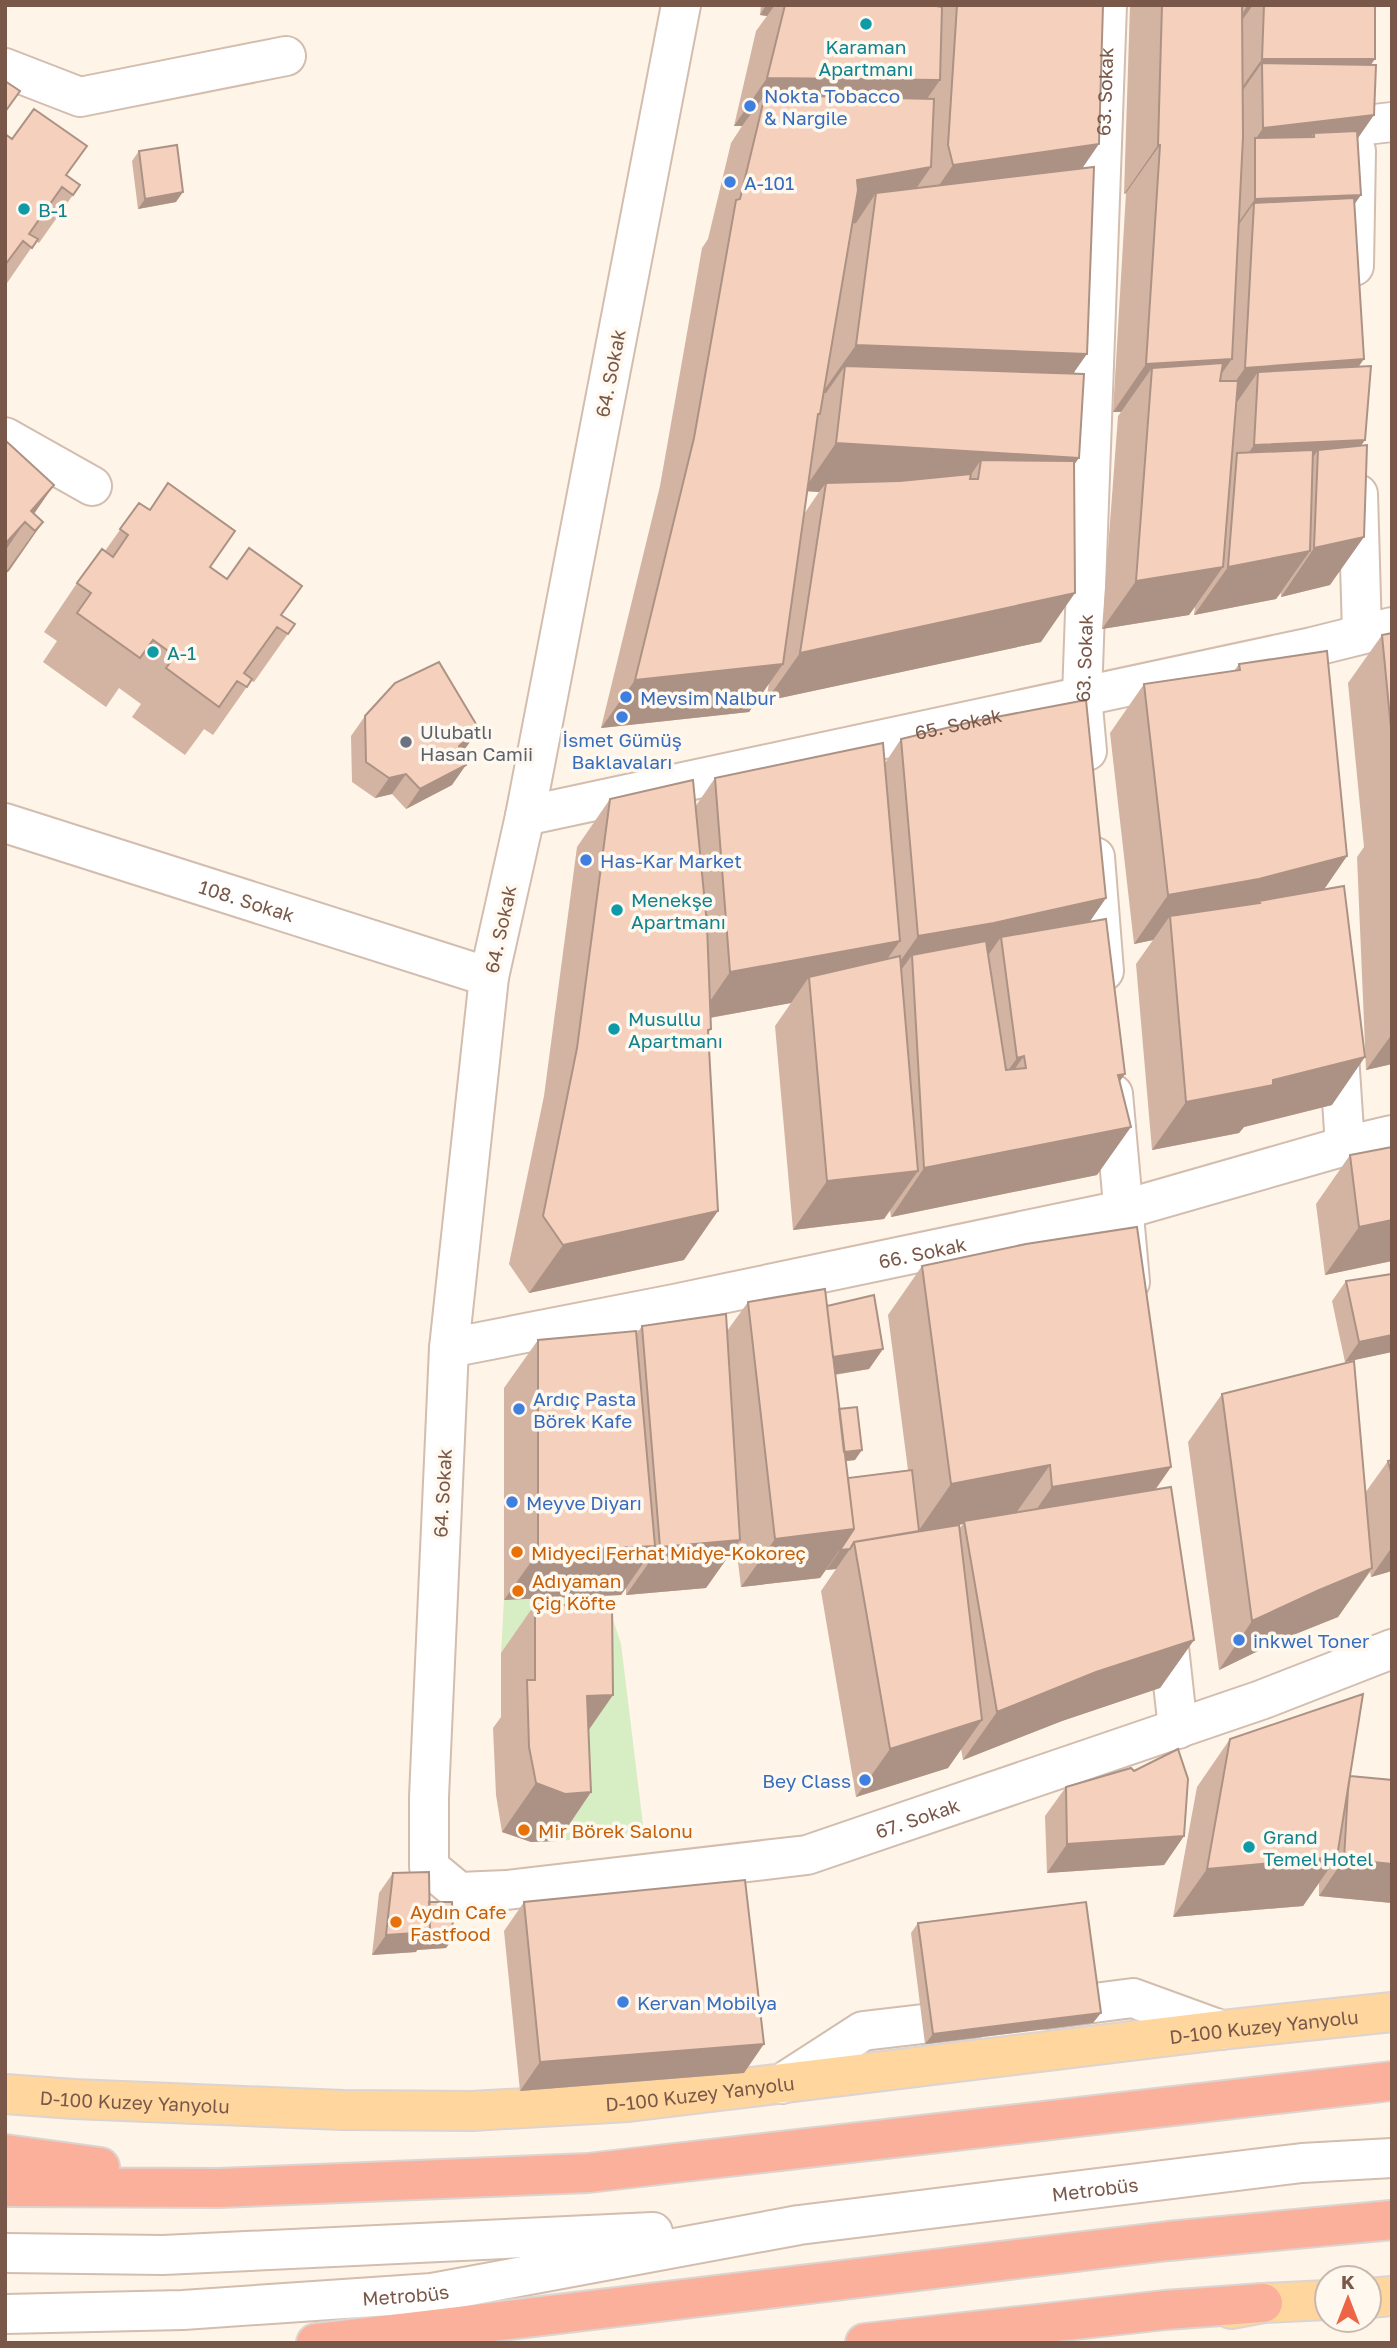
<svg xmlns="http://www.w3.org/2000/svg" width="1397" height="2348" font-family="'Golos Text',sans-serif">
<rect width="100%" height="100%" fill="#fef4e7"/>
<path fill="#d7edc4" d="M605,1595L621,1644L644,1833L558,1841L553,1744L501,1653L504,1600Z"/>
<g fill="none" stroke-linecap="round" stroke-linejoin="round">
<defs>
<g id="minor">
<path id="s1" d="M681,5L525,816L489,977L449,1348L429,1797V1867L459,1892L507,1890L807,1855L1261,1700L1392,1649"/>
<path d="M5,68L80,97L286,56"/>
<path d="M1357,126L1392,122"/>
<path d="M1354,266L1356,151"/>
<path d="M5,437L92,486"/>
<path d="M1358,494L1362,633"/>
<path id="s2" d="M1087,751L1082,696L1107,5"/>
<path id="s3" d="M525,816L1312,647L1392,627"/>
<path id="s4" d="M5,823L489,977"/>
<path d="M1095,857L1104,971"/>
<path d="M1338,1040L1345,1146"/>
<path d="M1113,1094L1130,1282"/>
<path id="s5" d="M449,1348L674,1304L1122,1210L1345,1146L1392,1135"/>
<path d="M1166,1620L1178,1729"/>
<path d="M1047,2009L1133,1998L1221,2030"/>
<path d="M781,2084L863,2031L974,2018"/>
<path d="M5,2253L163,2255L653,2232"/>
<path id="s6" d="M5,2314L183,2310L432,2293L799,2225L1302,2163L1392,2158"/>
</g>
<g id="major">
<path id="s7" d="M5,2094L74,2099L343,2110L472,2111L628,2102L1221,2030L1392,2012"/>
<path d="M1369,2298L1392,2296"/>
<path d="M1231,2309L1263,2303L1327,2300"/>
</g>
<path id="highway" d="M5,2154L100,2167
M5,2187L219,2188L588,2173L1392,2081
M316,2343L1168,2241L1392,2220
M865,2343L1165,2310L1263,2303"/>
</defs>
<use href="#minor" stroke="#d3bdaf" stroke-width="42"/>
<use href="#major" stroke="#dcd4d0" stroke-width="42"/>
<use href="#highway" stroke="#dcd4d0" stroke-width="42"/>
<use href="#minor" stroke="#fff" stroke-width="38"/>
<use href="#major" stroke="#ffd69d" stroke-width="38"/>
<use href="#highway" stroke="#fbb09b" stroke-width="38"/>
</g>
<path fill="#d3b4a3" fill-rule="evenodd" d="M761,5H1103L1082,168L1073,374L1074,466L1041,642L766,701L769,683L749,712L601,728L660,486L702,248L708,239L731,143L742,126H734L756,31L767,16L760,15ZM807,491L819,492L804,514Z
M1130,5H1375L1371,65L1358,139L1354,204L1361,446L1330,585L1281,597V593L1276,599L1194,615L1195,607L1189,615L1102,629L1118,416L1121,412H1113L1126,193L1124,194Z
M5,134L80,185L39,243L36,241L5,286Z
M139,151L176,202L138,209L132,161Z
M5,442L34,514L43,522L5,574Z
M139,503L210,567L295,624L254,682L251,681L213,735L204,729L185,755L132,717L141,704L119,688L106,707L43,662L57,641L44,632L77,583L105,551Z
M1392,633V1064L1366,1070L1357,857L1364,847L1348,683L1382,635Z
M1239,664L1347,856L1324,889L1332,1105L1244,1127L1239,1133L1152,1150L1136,964L1153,940L1134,944L1110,733L1144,684L1234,671Z
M365,716L465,749L461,752L452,785L406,809L392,794L375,798L352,782L351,736Z
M901,739L1106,898L1089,922L1120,1081L1097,1175L891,1217L890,1210L884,1219L793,1230L775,1026L791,1003L710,1018L711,1029L708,1033L684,1260L529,1293L509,1264L544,1096L577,847L610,799L695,807L715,778L885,763Z
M1350,1155L1392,1261L1325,1275L1316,1204Z
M922,1266L1171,1467L1156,1489L1194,1640L1160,1688L1062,1721L963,1760L961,1749L948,1768L856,1797L821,1591L836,1569L826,1570L820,1578L741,1587L736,1545L706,1588L626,1595V1588L621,1595L504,1600V1388L538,1340L636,1335L642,1326L727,1331L748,1302L827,1306L883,1349L869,1369L835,1375L839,1409L855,1460L846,1461L848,1478L908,1470L888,1315ZM963,1524L959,1529L944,1527Z
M1392,1274V1352L1345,1362L1332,1301L1346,1281Z
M1222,1394L1365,1493L1388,1461L1392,1460V1571L1371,1577L1370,1572L1338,1617L1283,1639L1219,1670L1188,1442Z
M535,1604L588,1730L591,1792L558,1841L531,1842L502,1832L496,1795L493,1728L501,1717V1653Z
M1230,1739L1350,1776L1392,1903L1319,1896V1883L1303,1906L1173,1917L1197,1787Z
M1066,1787L1184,1836L1164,1865L1047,1873L1045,1816Z
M393,1873L429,1902L453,1938L446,1948L417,1950L416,1952L372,1955L379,1893Z
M524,1902L744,2073L520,2091L504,1931Z
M918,1923L1093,2023L925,2044L911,1933Z"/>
<path fill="#ac9284" d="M766,5H775L767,16L760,15Z
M1248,5H1253L1233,33H1229Z
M1262,59H1375L1341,107L1262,63L1231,107H1228Z
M767,78L940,80L906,129L765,95L742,126H734Z
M1374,115L1340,164L1314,133L1289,170L1255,140L1263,128Z
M1099,144L1066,192L920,213L953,165Z
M1158,145H1160L1126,193L1124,194Z
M931,167L897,216L876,193L856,223L823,229L857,180Z
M183,192L176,202L138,209L145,199Z
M1361,195L1327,243L1254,203L1223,247H1221L1255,199Z
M856,345L1087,354L1053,402L845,366L826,393H822Z
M1232,359L1198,407L1152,368L1121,412H1113L1146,364Z
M1364,359L1330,408L1258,372L1228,415L1211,416L1245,368Z
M1365,440L1332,488L1318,450L1291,490L1236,471L1254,445Z
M836,443L1079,458L1045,506L978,479L981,460L953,501L826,483L819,492L803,491Z
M54,485L27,524L25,522L5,551V544L31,511Z
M43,522L9,571L5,574V573L35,531Z
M1364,537L1330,585L1281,597L1314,548Z
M1310,551L1276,599L1194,615L1228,567Z
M1223,567L1189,615L1102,629L1136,581Z
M1075,593L1041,642L766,701L800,653Z
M783,664L749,712L601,728L635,680Z
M479,729L465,749L445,766L459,746Z
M466,765L452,785L406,809L420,789Z
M406,774L392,794L375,798L389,778Z
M1347,856L1314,904L1260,903L1259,901L1244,923L1170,916L1153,940L1134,944L1168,895Z
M1106,898L1073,946L1001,937L980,967L912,955L892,983L884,984L918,936Z
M900,941L866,989L809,977L791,1003L697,1020L730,972Z
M1392,1034V1064L1366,1070Z
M1024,1056L990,1104L983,1106L1017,1058Z
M1365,1057L1332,1105L1244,1127L1239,1133L1152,1150L1186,1102Z
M1125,1074L1091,1122L1118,1075Z
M1131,1127L1097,1175L891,1217L924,1168Z
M918,1171L884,1219L793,1230L827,1181Z
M718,1211L684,1260L529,1293L563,1245Z
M1392,1220V1261L1325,1275L1359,1227Z
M1392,1335V1352L1345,1362L1359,1342Z
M883,1349L869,1369L818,1377L832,1357Z
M862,1450L855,1460L814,1465L821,1455Z
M1050,1465L1016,1513L964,1521L963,1524L917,1533L951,1484Z
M1171,1467L1137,1515L1018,1536L1052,1487Z
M854,1529L820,1578L741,1587L775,1539Z
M740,1540L706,1588L626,1595L660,1547Z
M655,1546L621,1595L504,1600L538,1552Z
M1392,1547V1571L1371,1577Z
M850,1549L836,1569L826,1570L840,1550Z
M1372,1568L1338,1617L1283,1639L1219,1670L1252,1621L1317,1591Z
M1194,1640L1160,1688L1062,1721L963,1760L997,1712L1096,1672Z
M613,1695L579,1744L587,1696Z
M982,1720L948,1768L856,1797L890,1749Z
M536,1783L591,1792L558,1841L531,1842L502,1832Z
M1184,1836L1164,1865L1047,1873L1067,1844Z
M1337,1857L1303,1906L1173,1917L1207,1869Z
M1344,1859L1392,1864V1903L1319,1896Z
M430,1932L453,1938L446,1948L417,1950L416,1952L372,1955L386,1935Z
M1101,2013L1093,2023L925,2044L933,2034Z
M764,2044L744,2073L520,2091L540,2062Z"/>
<path fill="#f5d1bd" stroke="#ac9284" stroke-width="2" d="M785,5H931L942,7L940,80L767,78Z
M957,5H1103L1099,144L953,165L948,145Z
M1162,5H1242L1243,137L1232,359L1146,364L1160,145H1158Z
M1264,5H1375V59H1262Z
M1262,63L1376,65L1374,115L1263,128Z
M5,81L20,91L5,112Z
M765,95L934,99L931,167L857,180L858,190L820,414H818L783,664L635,680L694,438L736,200L740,199Z
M34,109L87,146L66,175L80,185L73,195L62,187L29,234L38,239L32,248L23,241L5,265V134L12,139Z
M1357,131L1361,195L1255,199V138L1314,137V133Z
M177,145L183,192L145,199L139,151Z
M1094,167L1087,354L856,345L876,193Z
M1354,198L1364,359L1245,368L1254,203Z
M1223,363L1220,381H1238L1223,567L1136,581L1152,368Z
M845,366L1084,374L1079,458L836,443Z
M1371,366L1365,440L1254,445L1258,372Z
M6,441L54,485L31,511L43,522L35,531L25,522L5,544V442Z
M1367,445L1364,537L1314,548L1318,450Z
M1313,450L1310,551L1228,567L1237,453Z
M981,460L1074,461L1075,593L800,653L826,483L900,481L971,474L970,479H978Z
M168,483L235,531L210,567L227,579L249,548L302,586L281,615L295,624L288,634L277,627L244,673L252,679L247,687L237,681L219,707L166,668L175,656L153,640L140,658L77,613L91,593L77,583L102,549L113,557L128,535L120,529L139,503L150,510Z
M1392,633V739L1382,635Z
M1327,651L1347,856L1259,879L1168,895L1144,684L1240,670L1239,664Z
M439,662L479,729L459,746L466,765L420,789L406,774L389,778L366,762L365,716L395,683Z
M1086,700L1106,898L994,923L918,936L901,739L975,721Z
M883,743L900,941L730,972L715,778Z
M693,780L707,925L711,1029L708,1030L718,1211L563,1245L543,1216L577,1048L610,799Z
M1344,886L1365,1057L1273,1080V1085L1186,1102L1170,916L1260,903L1259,901Z
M1106,919L1125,1074L1118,1075L1131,1127L924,1168L912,955L986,941L1006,1070L1026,1068L1024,1056L1017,1058L1001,937Z
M900,956L918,1171L827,1181L809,977Z
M1392,1147V1220L1359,1227L1350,1155Z
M1137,1227L1171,1467L1052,1487L1050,1465L951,1484L922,1266L1026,1244Z
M1392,1274V1335L1359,1342L1346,1281Z
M825,1289L854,1529L775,1539L748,1302Z
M874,1295L883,1349L833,1357L827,1306Z
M726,1314L740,1540L660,1547L642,1326Z
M636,1331L655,1546L538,1552V1340Z
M1354,1361L1372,1568L1317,1591L1252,1621L1222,1394Z
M857,1407L862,1450L844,1452L839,1409Z
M1392,1460V1476L1388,1461Z
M912,1470L919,1531L854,1542L850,1549L840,1550L854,1529L848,1478Z
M1171,1487L1194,1640L1096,1672L997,1712L964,1521Z
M959,1525L982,1720L890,1749L854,1542Z
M535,1604L612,1607L613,1695L587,1696L591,1792L565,1794L536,1783L529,1747L527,1680H535Z
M1363,1694L1337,1857L1207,1869L1230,1739Z
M1178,1749L1188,1779L1184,1836L1067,1844L1066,1787L1131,1768L1134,1771Z
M1350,1776L1392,1780V1864L1344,1859L1348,1790Z
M429,1872L430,1932L386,1935L393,1873Z
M745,1880L764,2044L540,2062L524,1902Z
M429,1902H452L453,1938L424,1940L430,1932Z
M1086,1902L1101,2013L933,2034L918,1923Z"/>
<g fill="#0f9aa8" stroke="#fff8ef" stroke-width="2.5">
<circle cx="866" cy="24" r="7"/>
<circle cx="24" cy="209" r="7"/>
<circle cx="153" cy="652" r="7"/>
<circle cx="617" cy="910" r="7"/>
<circle cx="614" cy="1029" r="7"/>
<circle cx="1249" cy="1847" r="7"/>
</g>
<g fill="#3f7fe0" stroke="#fff8ef" stroke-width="2.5">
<circle cx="750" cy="106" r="7"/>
<circle cx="730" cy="182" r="7"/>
<circle cx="626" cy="697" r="7"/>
<circle cx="622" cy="717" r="7"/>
<circle cx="586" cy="860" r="7"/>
<circle cx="519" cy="1409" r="7"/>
<circle cx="512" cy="1502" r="7"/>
<circle cx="1239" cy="1640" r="7"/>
<circle cx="865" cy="1780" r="7"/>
<circle cx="623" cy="2002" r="7"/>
</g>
<circle fill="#6b7280" stroke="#fff8ef" stroke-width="2.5" cx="406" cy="742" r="7"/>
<g fill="#e8710a" stroke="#fff8ef" stroke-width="2.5">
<circle cx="517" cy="1552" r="7"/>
<circle cx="518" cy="1591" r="7"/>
<circle cx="524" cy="1830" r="7"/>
<circle cx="396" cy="1922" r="7"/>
</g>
<g text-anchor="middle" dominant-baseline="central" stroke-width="7" stroke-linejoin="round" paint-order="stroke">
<g font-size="19" fill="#0d838f" stroke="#fff8ef" text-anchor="start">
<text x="866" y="46" text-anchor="middle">Karaman<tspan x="866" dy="22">Apartmanı</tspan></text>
<text x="38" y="209">B-1</text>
<text x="167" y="652">A-1</text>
<text x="631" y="899">Menekşe<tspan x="631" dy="22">Apartmanı</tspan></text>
<text x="628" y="1018">Musullu<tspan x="628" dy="22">Apartmanı</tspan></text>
<text x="1263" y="1836">Grand<tspan x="1263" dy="22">Temel Hotel</tspan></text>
</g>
<g font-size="19" fill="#7a5849" stroke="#fff8ef">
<text stroke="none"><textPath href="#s2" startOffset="660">63. Sokak</textPath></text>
<text transform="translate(610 373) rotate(-79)">64. Sokak</text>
<text stroke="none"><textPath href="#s2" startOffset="93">63. Sokak</textPath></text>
<text stroke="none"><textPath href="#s3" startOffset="443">65. Sokak</textPath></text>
<text stroke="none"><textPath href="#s4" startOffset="254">108. Sokak</textPath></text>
<text transform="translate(500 929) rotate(-78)">64. Sokak</text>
<text stroke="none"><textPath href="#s5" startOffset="483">66. Sokak</textPath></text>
<text transform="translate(442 1493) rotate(-87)">64. Sokak</text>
<text stroke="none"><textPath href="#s1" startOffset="2389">67. Sokak</textPath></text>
<text stroke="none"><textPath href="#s7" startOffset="1264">D-100 Kuzey Yanyolu</textPath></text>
<text stroke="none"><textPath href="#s7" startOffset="696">D-100 Kuzey Yanyolu</textPath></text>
<text stroke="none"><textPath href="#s7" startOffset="130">D-100 Kuzey Yanyolu</textPath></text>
<text stroke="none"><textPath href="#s6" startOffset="1099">Metrobüs</textPath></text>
<text stroke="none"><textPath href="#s6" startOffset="401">Metrobüs</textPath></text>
</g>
<g font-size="19" fill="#366cbe" stroke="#fff8ef" text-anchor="start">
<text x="764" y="95">Nokta Tobacco<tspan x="764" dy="22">&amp; Nargile</tspan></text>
<text x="744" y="182">A-101</text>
<text x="640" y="697">Mevsim Nalbur</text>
<text x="622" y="739" text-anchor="middle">İsmet Gümüş<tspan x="622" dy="22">Baklavaları</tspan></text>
<text x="600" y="860">Has-Kar Market</text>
<text x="533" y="1398">Ardıç Pasta<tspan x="533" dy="22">Börek Kafe</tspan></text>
<text x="526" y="1502">Meyve Diyarı</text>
<text x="1253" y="1640">inkwel Toner</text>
<text x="851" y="1780" text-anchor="end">Bey Class</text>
<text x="637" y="2002">Kervan Mobilya</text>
</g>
<g font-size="19" fill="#5b616d" stroke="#fff8ef" text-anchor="start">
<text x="420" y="731">Ulubatlı<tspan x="420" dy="22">Hasan Camii</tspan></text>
</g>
<g font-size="19" fill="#c56008" stroke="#fff8ef" text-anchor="start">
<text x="531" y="1552">Midyeci Ferhat Midye-Kokoreç</text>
<text x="532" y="1580">Adıyaman<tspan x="532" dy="22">Çiğ Köfte</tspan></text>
<text x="538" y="1830">Mir Börek Salonu</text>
<text x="410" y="1911">Aydın Cafe<tspan x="410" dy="22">Fastfood</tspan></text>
</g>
</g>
<rect width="1397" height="2348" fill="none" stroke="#7a5849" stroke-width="14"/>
<g transform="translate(1348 2299)"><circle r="33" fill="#fff8ef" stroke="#cab8ad" stroke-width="2"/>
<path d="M0-5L12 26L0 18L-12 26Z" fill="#ee6446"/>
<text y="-10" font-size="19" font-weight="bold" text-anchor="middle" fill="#7a5849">K</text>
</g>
</svg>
